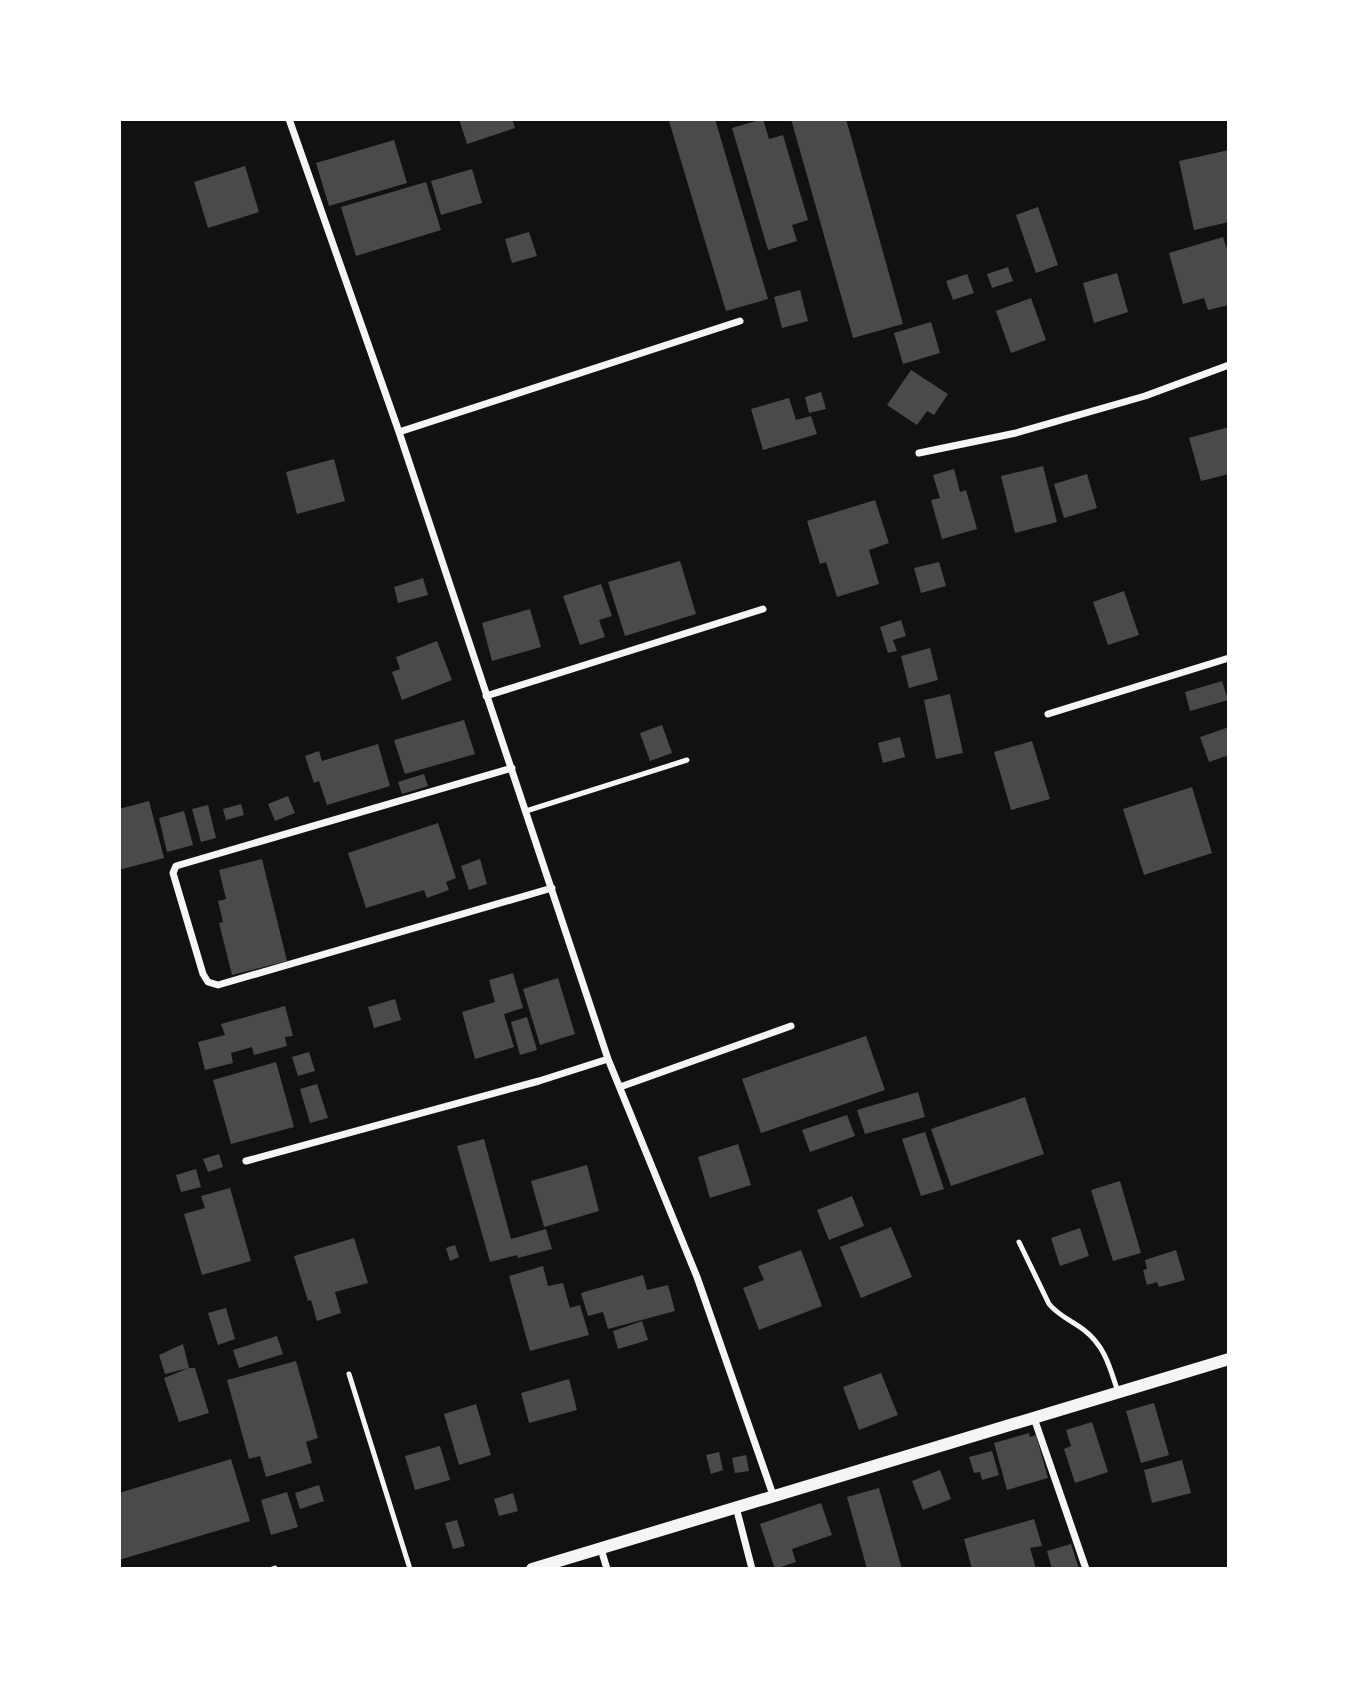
<svg xmlns="http://www.w3.org/2000/svg" width="1348" height="1688" font-family="'Times New Roman',serif">
<rect width="100%" height="100%" fill="#111"/>
<path fill="#4a4a4a" d="M459,119H512L515,128L467,144Z
M674,119H715L768,299L726,311L669,121Z
M763,119L769,139L783,135L808,220L792,225L797,241L768,250L732,128Z
M791,119H846L903,324L853,338Z
M394,140L407,183L329,206L316,163Z
M1229,150V222L1194,230L1179,161Z
M245,166L259,212L208,228L194,182Z
M472,169L482,203L441,215L431,181Z
M426,182L441,230L356,256L341,207Z
M1038,207L1058,265L1036,273L1016,215Z
M529,232L537,256L512,263L505,239Z
M1223,237L1229,256V305L1208,310L1204,298L1183,304L1169,253Z
M1008,267L1013,281L992,288L987,274Z
M1117,273L1128,312L1094,323L1083,283Z
M967,274L974,293L953,300L946,281Z
M800,290L808,321L782,328L774,297Z
M1031,298L1046,340L1011,353L996,311Z
M931,322L940,353L903,364L894,333Z
M911,370L948,394L934,415L927,411L917,425L887,405Z
M821,392L826,409L809,413L805,397Z
M789,398L796,420L811,416L817,434L763,450L751,409Z
M1229,427V474L1201,481L1189,438Z
M334,459L345,501L297,514L286,472Z
M1043,466L1057,522L1015,533L1001,476Z
M954,469L960,492L966,490L977,529L942,539L931,500L940,498L933,475Z
M1087,474L1097,508L1064,518L1054,484Z
M875,500L889,543L869,550L879,584L837,597L826,562L820,564L807,521Z
M680,561L696,614L625,636L608,582Z
M939,562L946,586L921,593L914,568Z
M423,578L428,595L398,603L394,587Z
M601,584L612,616L599,620L605,637L580,645L563,596Z
M1124,591L1139,635L1108,645L1093,602Z
M530,609L541,647L492,661L482,623Z
M901,620L906,636L893,640L897,651L888,653L880,627Z
M437,641L452,680L402,700L392,672L400,669L396,657Z
M930,648L938,680L909,688L901,656Z
M1222,681L1228,700L1190,711L1185,692Z
M950,694L963,753L936,759L924,700Z
M464,720L475,754L405,774L394,740Z
M662,725L672,753L650,761L640,733Z
M1229,727V755L1209,762L1200,737Z
M900,737L905,757L883,763L878,743Z
M1032,741L1050,799L1011,810L994,752Z
M378,744L390,786L327,805L319,781L314,783L305,756L319,751L322,761Z
M424,774L428,786L402,794L398,782Z
M1192,787L1212,853L1144,875L1123,809Z
M288,796L295,813L275,821L268,804Z
M149,801L164,858L119,870V809Z
M241,804L244,815L226,820L223,809Z
M208,805L216,838L201,842L192,809Z
M184,811L193,845L167,852L159,818Z
M438,823L456,878L446,882L449,890L427,898L424,890L366,908L348,853Z
M262,859L287,961L232,975L219,923L223,922L218,901L226,899L219,870Z
M480,859L487,884L469,890L461,866Z
M513,973L523,1008L504,1014L514,1047L475,1059L462,1012L495,1002L489,980Z
M558,978L575,1034L540,1045L523,989Z
M395,999L401,1020L374,1028L368,1007Z
M285,1006L293,1036L285,1037L287,1046L254,1055L252,1047L231,1053L233,1063L205,1070L198,1042L225,1035L221,1024Z
M527,1017L537,1050L520,1055L511,1022Z
M866,1036L885,1090L761,1133L742,1079Z
M309,1052L315,1071L298,1076L292,1057Z
M276,1062L294,1127L231,1144L213,1080Z
M317,1084L328,1118L310,1123L300,1089Z
M918,1092L925,1117L865,1134L857,1110Z
M1025,1097L1044,1154L951,1186L931,1129Z
M847,1115L855,1136L810,1152L802,1130Z
M925,1132L944,1189L921,1196L902,1139Z
M484,1139L511,1239L546,1229L552,1249L518,1258L517,1255L490,1262L457,1146Z
M738,1144L751,1185L710,1198L698,1157Z
M219,1154L223,1167L208,1172L203,1159Z
M587,1165L599,1211L544,1227L531,1181Z
M196,1169L201,1187L181,1192L176,1175Z
M1120,1181L1141,1253L1113,1261L1091,1190Z
M230,1188L251,1261L202,1275L184,1214L205,1208L201,1196Z
M852,1196L864,1226L829,1240L817,1210Z
M891,1227L912,1277L861,1298L840,1247Z
M1080,1228L1089,1256L1060,1266L1051,1238Z
M354,1238L368,1283L335,1292L341,1313L317,1321L311,1300L308,1301L294,1256Z
M455,1245L459,1257L450,1261L446,1248Z
M801,1250L822,1306L759,1330L743,1288L764,1280L758,1266Z
M1176,1250L1185,1280L1159,1287L1157,1282L1147,1285L1143,1270L1147,1269L1145,1260Z
M543,1266L548,1286L563,1283L570,1308L580,1305L589,1335L530,1351L509,1276Z
M643,1275L647,1290L668,1285L675,1311L608,1329L603,1312L588,1316L581,1293Z
M226,1308L235,1339L218,1345L208,1313Z
M642,1321L648,1340L618,1349L613,1331Z
M277,1336L283,1354L239,1368L233,1350Z
M183,1344L189,1368H195L209,1413L179,1422L164,1378L189,1368L165,1374L159,1355Z
M296,1361L318,1438L306,1442L312,1463L266,1477L260,1456L249,1459L227,1380Z
M881,1373L898,1415L859,1430L843,1387Z
M569,1379L577,1410L529,1423L521,1393Z
M1154,1403L1169,1455L1141,1463L1126,1411Z
M476,1404L491,1455L459,1465L444,1414Z
M1092,1422L1108,1472L1075,1483L1064,1449L1071,1446L1066,1430Z
M1029,1433L1030,1437L1036,1435L1048,1478L1007,1490L994,1443Z
M440,1446L450,1480L415,1490L405,1456Z
M992,1451L999,1475L982,1480L980,1472L974,1473L969,1457Z
M719,1452L723,1470L711,1474L706,1455Z
M746,1455L749,1471L735,1473L732,1458Z
M231,1459L250,1521L119,1560V1493Z
M1182,1460L1191,1493L1152,1503L1144,1470Z
M940,1470L951,1499L923,1510L912,1481Z
M319,1485L324,1501L300,1509L295,1493Z
M879,1488L902,1569H867L847,1497Z
M287,1492L298,1527L271,1535L261,1500Z
M513,1493L518,1511L499,1516L494,1499Z
M821,1503L832,1535L792,1549L796,1562L775,1569L760,1524Z
M1034,1519L1042,1546L1030,1548L1036,1569H972L964,1539Z
M457,1520L465,1546L453,1549L445,1523Z
M1071,1544L1079,1569H1052L1047,1551Z"/>
<g fill="none" stroke-linecap="round" stroke-linejoin="round">
<path stroke="#f5f5f5" stroke-width="5" d="M526,811L687,760
M1019,1242L1049,1304C1059,1316 1072,1321 1084,1330C1105,1346 1110,1368 1118,1392
M349,1374L410,1569
M272,1569L275,1568"/>
<path stroke="#f5f5f5" stroke-width="7" d="M289,119L399,432L608,1059L697,1277L773,1495
M399,432L740,321
M919,453L1016,433L1145,396L1229,365
M486,696L763,609
M1048,714L1229,658
M512,768L176,866L173,873L203,974L208,982L218,985L552,888
M620,1087L791,1026
M246,1161L539,1081L608,1059
M1034,1418L1086,1569
M736,1507L752,1569
M601,1549L607,1569"/>
<path stroke="#f5f5f5" stroke-width="12" d="M532,1569L1229,1359"/>
</g>
<rect width="1348" height="1688" fill="none" stroke="#ffffff" stroke-width="242"/>
</svg>
